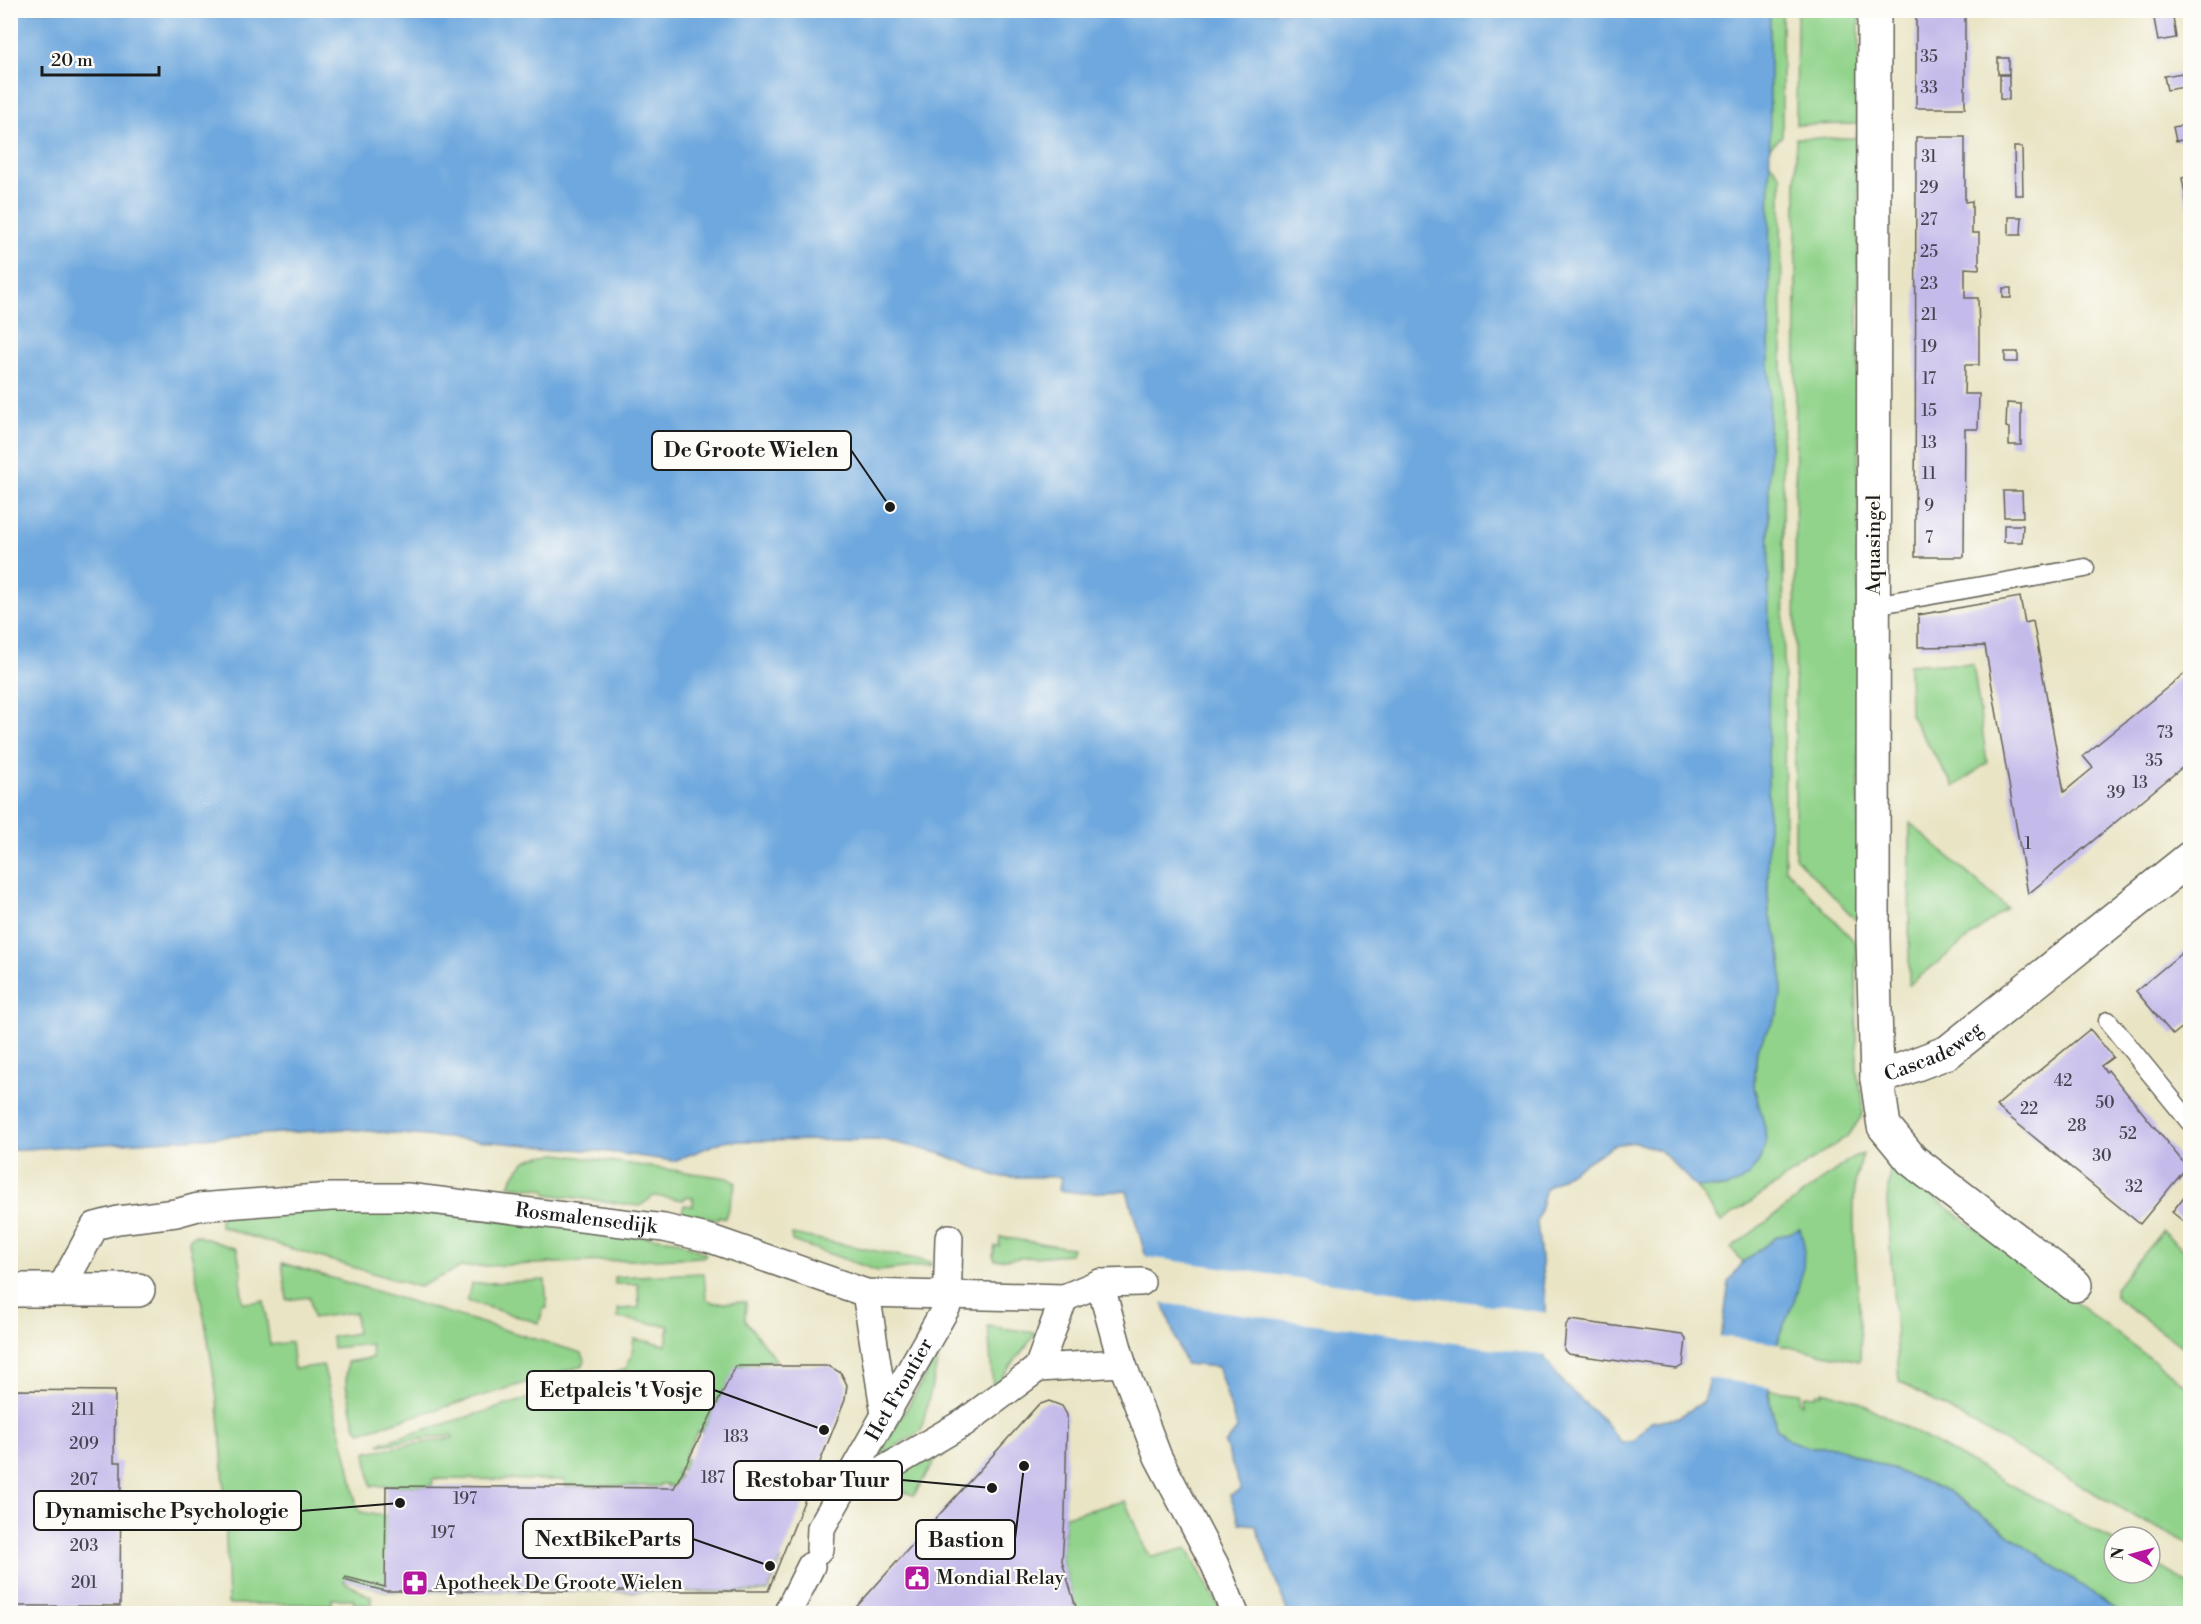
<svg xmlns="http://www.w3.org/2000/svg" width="2201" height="1624" font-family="'Libre Bodoni',serif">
<rect width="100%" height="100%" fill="#fdfcf7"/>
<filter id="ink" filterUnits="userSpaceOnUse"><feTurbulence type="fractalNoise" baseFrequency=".0167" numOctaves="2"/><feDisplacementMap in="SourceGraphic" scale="12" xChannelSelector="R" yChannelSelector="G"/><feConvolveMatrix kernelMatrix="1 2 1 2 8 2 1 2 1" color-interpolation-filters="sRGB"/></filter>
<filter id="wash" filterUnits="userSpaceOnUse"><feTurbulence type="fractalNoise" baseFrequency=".008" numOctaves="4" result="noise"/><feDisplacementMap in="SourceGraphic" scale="24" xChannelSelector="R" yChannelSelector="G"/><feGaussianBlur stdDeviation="1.35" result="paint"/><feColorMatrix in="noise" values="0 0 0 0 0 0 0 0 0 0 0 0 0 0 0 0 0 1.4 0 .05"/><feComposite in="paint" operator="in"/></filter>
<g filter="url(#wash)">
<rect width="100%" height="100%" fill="#e9e4c4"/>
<path fill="#91d38b" stroke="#567854" stroke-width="1.5" d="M1770,11H1782V136L1769,148Z
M1797,11H1859L1858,124L1796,125Z
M1796,138H1858L1859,923L1795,857Z
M1769,161L1781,176L1785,868L1856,943L1857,1072L1863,1100V1114L1849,1135L1721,1222L1696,1187L1724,1188L1747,1177L1759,1161L1766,1143L1754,1087L1757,1049L1765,1035L1776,932L1769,915L1768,891Z
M1909,664H1973L1987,763L1954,787L1910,715Z
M1910,823L2007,908L1909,985Z
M558,1154L728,1178L736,1183L725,1218L719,1216L717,1220L682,1212L684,1205L693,1206V1198L685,1197L684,1200L654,1196L640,1206L546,1194V1190L509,1185C522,1159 528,1156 558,1154Z
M1863,1154C1860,1164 1856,1175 1855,1185C1850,1244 1863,1302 1860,1361L1778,1345L1779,1337L1775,1238L1743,1262L1731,1248L1853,1157Z
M1891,1161L1896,1169L2190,1388V1544L2141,1520L1899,1381L1887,1201Z
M395,1208L675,1240L706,1254L703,1257L461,1267L419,1287L246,1235L220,1226V1216L259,1211Z
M2162,1231L2190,1256V1352L2115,1297V1288Z
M792,1234L931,1262V1265L878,1271L792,1241Z
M195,1235L237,1249L242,1277L240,1278L243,1303L264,1301L270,1345L291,1342L294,1369L323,1365L349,1465L357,1508L361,1512L377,1515L640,1535L781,1560L768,1592L385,1591L344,1579V1582L371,1597V1605L354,1604L353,1599H332V1604H228C226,1541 225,1478 219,1415C212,1357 202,1300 189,1243L190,1238Z
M1000,1237L1072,1248L1070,1254L995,1260L993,1256L995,1246H999Z
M282,1263L582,1353L585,1361L582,1366L361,1432L356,1427L346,1385L347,1362L372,1358L371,1344L333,1348L332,1337L357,1333L355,1312L313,1318L310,1297L287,1300Z
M704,1273L706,1299L715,1303L746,1302L745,1320L776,1360L737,1366L702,1432L698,1431L684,1457L687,1459L682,1470L679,1469L676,1474L679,1476L673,1486H667V1484H660V1486H565L564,1480L433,1479L432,1486H371L366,1452L453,1438L452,1435L380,1445V1443L624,1370L627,1367L628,1360L631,1359L634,1339L666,1345L669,1326L618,1318V1309L639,1308L638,1284H615L614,1277Z
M545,1280L547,1308L543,1309L539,1323L467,1301L471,1284Z
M988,1326L1036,1333L993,1389Z
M940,1351L921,1431L879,1456Z
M1769,1389L1800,1393L1799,1402L1802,1403L1804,1395L1816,1396L1817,1393L1822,1394V1391L1854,1399L2114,1541V1573H2150V1561L2190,1585V1613H2120L1948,1491L1835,1447H1807L1789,1440L1776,1427L1771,1412Z
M940,1452L914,1495L881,1484Z
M1125,1501L1146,1551L1152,1557L1187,1548L1222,1613H1078L1062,1561L1065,1516Z"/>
<path fill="#6ea8de" stroke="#45627d" stroke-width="1.5" d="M11,11H1770L1768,891L1769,915L1776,932L1781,957L1782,988L1778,1013L1757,1049L1754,1087L1765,1127L1766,1143L1759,1161L1747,1177L1737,1184L1724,1188L1696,1187L1661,1151L1635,1142L1613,1145L1546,1188L1537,1222L1545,1296V1359L1564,1384L1603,1420L1622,1443L1633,1441L1650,1422L1679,1417L1703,1402L1723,1326L1729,1281L1743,1262L1775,1238L1800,1229L1804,1245L1803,1270L1795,1298L1779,1337L1768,1394L1776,1427L1789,1440L1807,1447H1835L1948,1491L2120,1613H1288L1255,1525L1240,1523L1230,1495L1241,1490L1225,1444L1237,1429L1218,1367L1185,1364L1145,1254L1127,1191L1081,1193L1059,1190L1061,1177H999L939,1153L884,1140L724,1141L674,1161L608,1152L345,1129L11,1150Z"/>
<path fill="#e9e4c4" d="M1143,1252L1147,1257L1548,1313V1356L1162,1303L1164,1309H1162L1142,1255Z
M1718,1336L1781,1344L1773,1387L1706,1378Z"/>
<g id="blocks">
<path fill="#c4bbea" d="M1916,10H1965V108H1916Z
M2172,10L2176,38L2158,41L2153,13Z
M1998,58H2009V74H1998Z
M2182,73L2185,87L2167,90L2164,76Z
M2000,75H2009V100L2000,99Z
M2190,124V139L2176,141L2173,127Z
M1916,137H1965V202L1972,201V233H1979V269L1965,268V298H1978L1979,331V365H1965L1964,394H1979L1978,429H1965L1964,557H1915Z
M2014,147H2022L2023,195H2015Z
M2190,176V206H2187L2182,178Z
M2009,217H2022L2021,235H2009Z
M2003,288H2011V298H2003Z
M2005,352H2018V362H2005Z
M2007,403L2021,404V445H2009V428L2006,427Z
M2003,491H2022L2023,517H2004Z
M2004,525H2023L2022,542H2004Z
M2020,597L2025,623L2033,621L2064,792L2093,768L2083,756L2190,669V761L2028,894L1985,646L1918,647V615Z
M2190,946V1021L2173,1035L2136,991Z
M2090,1029L2113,1057L2101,1066L2106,1072L2108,1070L2187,1167L2140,1224L1996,1106Z
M2190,1189V1227L2172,1212Z
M1570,1320L1682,1335L1686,1339L1683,1365L1677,1369L1568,1354L1564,1350L1566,1325Z
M736,1366H829L841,1373L847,1385L845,1400L816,1472L811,1470L802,1492L807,1494L768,1591H385L344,1580L346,1577L385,1587L386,1486L674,1488Z
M10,1390L115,1391L114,1462H121L120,1606H10Z
M1049,1401L1062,1406L1067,1415L1065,1516L1062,1561L1078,1614H850L1038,1405Z"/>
</g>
</g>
<g filter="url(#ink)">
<use href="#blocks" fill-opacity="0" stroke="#646257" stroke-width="1.5"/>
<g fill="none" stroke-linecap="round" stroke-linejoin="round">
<defs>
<path id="service" d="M1874,605L2085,568
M2108,1021L2190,1122"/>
<g id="pedestrian">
<path d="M1100,1283L1122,1363L1158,1457L1215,1565L1235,1614"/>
<path id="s1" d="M59,1292L95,1226L118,1220L176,1213L198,1207L331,1197H407L664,1228L711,1239L866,1293L1064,1298L1100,1283L1141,1282"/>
<path d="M866,1293L885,1415"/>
<path d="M1038,1368L1064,1298"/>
<path d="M851,1475L882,1471L965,1422L1038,1368L1122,1363"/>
<path id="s2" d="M820,1549L821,1528L947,1306L949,1238"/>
<path d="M787,1614L811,1566"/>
</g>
<g id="minor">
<path d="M1874,10L1873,938L1877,1079L1884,1126L1912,1160L2075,1285"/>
<path id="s3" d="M1877,1079L1948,1052L2190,858"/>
<path d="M10,1290H138"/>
</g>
</defs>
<use href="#service" stroke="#646257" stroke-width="21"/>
<use href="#pedestrian" stroke="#646257" stroke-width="30"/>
<use href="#minor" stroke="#646257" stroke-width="36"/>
<use href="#service" stroke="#fff" stroke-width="18"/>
<use href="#pedestrian" stroke="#fff" stroke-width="27"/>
<use href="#minor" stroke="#fff" stroke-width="33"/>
</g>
</g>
<defs>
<symbol id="civic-square" viewBox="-11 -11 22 22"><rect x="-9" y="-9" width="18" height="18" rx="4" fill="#b5179e" stroke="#fdfcf7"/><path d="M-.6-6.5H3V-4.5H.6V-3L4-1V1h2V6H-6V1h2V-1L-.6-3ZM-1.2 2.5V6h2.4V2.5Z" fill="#fff"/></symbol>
<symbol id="pharmacy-square" viewBox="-11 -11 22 22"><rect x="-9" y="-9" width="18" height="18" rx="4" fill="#b5179e" stroke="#fdfcf7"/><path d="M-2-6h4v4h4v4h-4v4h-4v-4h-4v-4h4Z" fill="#fff"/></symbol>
</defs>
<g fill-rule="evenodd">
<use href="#civic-square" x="902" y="1563" width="30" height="30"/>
<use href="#pharmacy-square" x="400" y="1568" width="30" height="30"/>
</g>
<g text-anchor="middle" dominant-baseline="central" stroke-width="4.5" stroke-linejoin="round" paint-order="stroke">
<g font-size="16" fill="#464450">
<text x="1929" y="57">35</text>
<text x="1929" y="88">33</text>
<text x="1929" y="157">31</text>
<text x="1929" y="188">29</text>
<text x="1929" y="220">27</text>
<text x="1929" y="252">25</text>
<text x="1929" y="284">23</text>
<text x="1929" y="315">21</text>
<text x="1929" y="347">19</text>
<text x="1929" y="379">17</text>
<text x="1929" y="411">15</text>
<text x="1929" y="443">13</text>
<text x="1929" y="474">11</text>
<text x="1929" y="506">9</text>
<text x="1929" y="538">7</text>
<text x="2165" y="733">73</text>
<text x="2154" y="761">35</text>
<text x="2140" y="783">13</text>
<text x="2116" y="793">39</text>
<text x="2028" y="844">1</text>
<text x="2063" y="1081">42</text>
<text x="2105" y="1103">50</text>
<text x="2029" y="1109">22</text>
<text x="2077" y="1126">28</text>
<text x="2128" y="1134">52</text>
<text x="2102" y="1156">30</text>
<text x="2134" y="1187">32</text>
<text x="83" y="1410">211</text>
<text x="736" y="1437">183</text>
<text x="84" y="1444">209</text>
<text x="713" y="1478">187</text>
<text x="84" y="1480">207</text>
<text x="465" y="1499">197</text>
<text x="443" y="1533">197</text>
<text x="84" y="1546">203</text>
<text x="84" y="1583">201</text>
</g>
<g font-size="20" fill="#1c1c1c" stroke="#fdfcf7">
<text transform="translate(1874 545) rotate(-90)">Aquasingel</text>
<text stroke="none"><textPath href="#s3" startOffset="63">Cascadeweg</textPath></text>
<text stroke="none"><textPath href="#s1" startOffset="570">Rosmalensedijk</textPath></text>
<text stroke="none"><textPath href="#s2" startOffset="180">Het Frontier</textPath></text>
</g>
<g font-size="20" fill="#1c1c1c" stroke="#fdfcf7" text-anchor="start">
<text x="936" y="1578">Mondial Relay</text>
<text x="434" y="1583">Apotheek De Groote Wielen</text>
</g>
</g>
<path fill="none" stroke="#1c1c1c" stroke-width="2" d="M890 507L851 450M824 1430L714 1390M992 1488L902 1480M400 1503L301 1511M770 1566L693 1539M1024 1466L1015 1539"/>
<g fill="#1c1c1c" stroke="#fdfcf7" stroke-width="2">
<circle cx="890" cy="507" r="6"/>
<circle cx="824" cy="1430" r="6"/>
<circle cx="992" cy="1488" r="6"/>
<circle cx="400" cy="1503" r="6"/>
<circle cx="770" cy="1566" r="6"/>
<circle cx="1024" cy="1466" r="6"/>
</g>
<g fill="#fdfcf7" stroke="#1c1c1c" stroke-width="2">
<rect x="652" y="431" width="199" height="39" rx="6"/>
<rect x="527" y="1371" width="187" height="39" rx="6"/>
<rect x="734" y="1461" width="168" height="39" rx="6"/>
<rect x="34" y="1491" width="267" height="39" rx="6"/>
<rect x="523" y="1519" width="170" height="39" rx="6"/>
<rect x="916" y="1520" width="99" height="39" rx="6"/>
</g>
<g font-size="21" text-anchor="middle" font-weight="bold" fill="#1c1c1c">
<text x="751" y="457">De Groote Wielen</text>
<text x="621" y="1397">Eetpaleis 't Vosje</text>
<text x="818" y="1487">Restobar Tuur</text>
<text x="167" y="1518">Dynamische Psychologie</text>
<text x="608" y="1546">NextBikeParts</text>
<text x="966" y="1547">Bastion</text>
</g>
<rect width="2201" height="1624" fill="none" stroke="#fdfcf7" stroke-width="36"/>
<g transform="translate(2132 1555) rotate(276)"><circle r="28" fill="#fdfcf7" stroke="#a3a29f" stroke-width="1.5"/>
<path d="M0-4.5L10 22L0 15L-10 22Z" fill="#b5179e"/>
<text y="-9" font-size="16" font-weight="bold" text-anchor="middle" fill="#1c1c1c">N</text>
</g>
<path d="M42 66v9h117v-9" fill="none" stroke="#1c1c1c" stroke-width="3"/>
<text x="51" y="66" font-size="18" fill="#1c1c1c" stroke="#fdfcf7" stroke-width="4.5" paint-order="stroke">20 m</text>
</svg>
